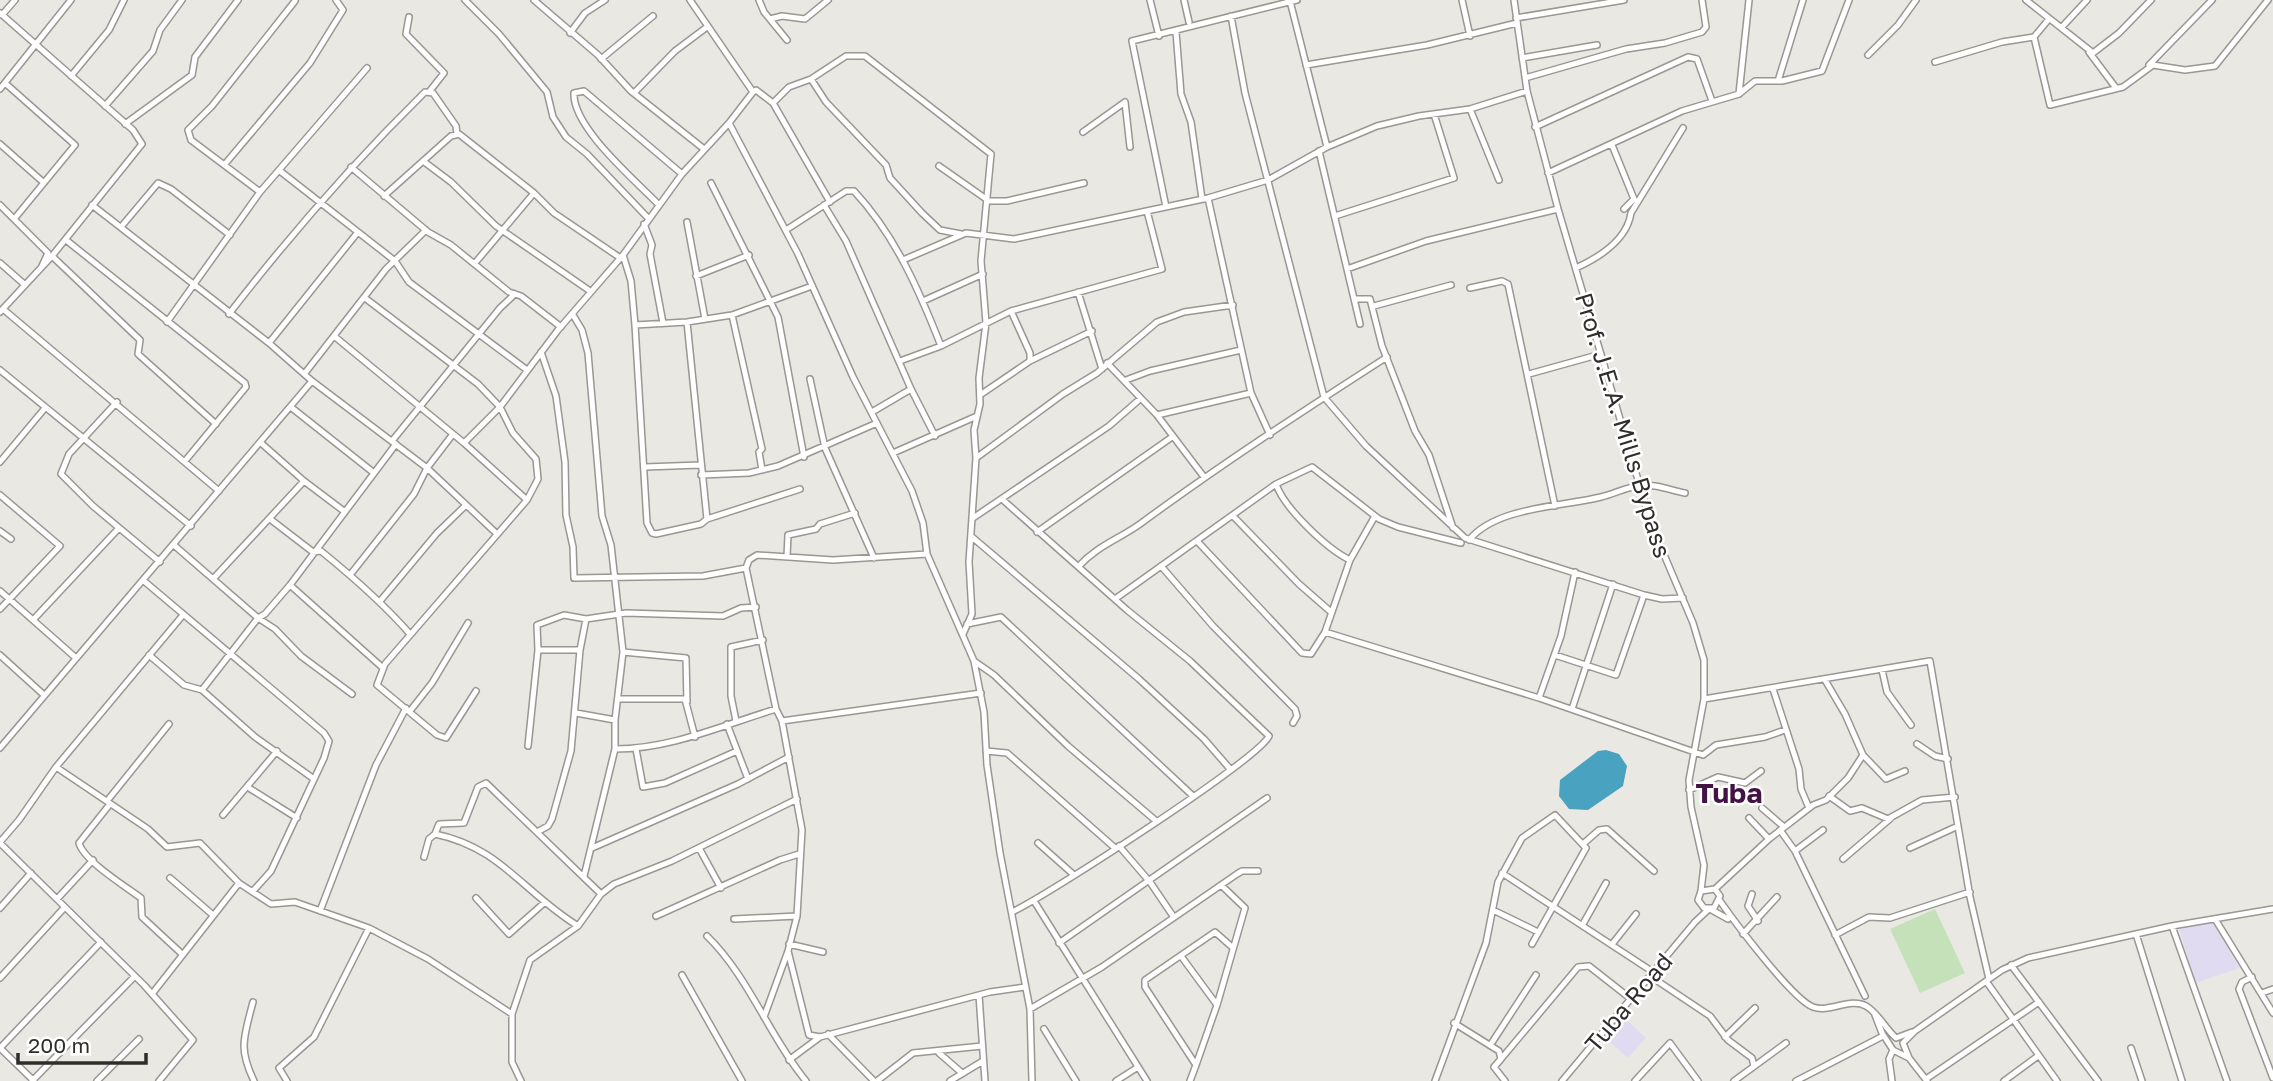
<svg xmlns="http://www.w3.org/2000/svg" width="2273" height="1081" font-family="'Golos Text',sans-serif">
<rect width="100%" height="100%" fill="#eae8e3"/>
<path fill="#e0dbf1" d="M2214,922L2239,968L2196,983L2179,929Z
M1622,1016L1646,1038L1628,1058L1603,1036Z"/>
<path fill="#c4e1b9" d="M1935,909L1965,973L1920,993L1890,929Z"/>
<path fill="#49a2c0" d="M1606,750L1619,754L1627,766L1623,786L1588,810L1569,809L1559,796L1560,780L1598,751Z"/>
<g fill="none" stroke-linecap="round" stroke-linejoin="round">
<defs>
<path id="minor" d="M465,0L499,34L547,92L553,117L566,137L587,154L648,218
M534,0L598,55L631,91L704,149
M690,0L753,92L729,123L798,254L853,377L912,491L923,523L927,554L974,661L984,712L987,765L1000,853L1030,1009L1032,1081
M759,0L764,12L787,40
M1150,0L1159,36
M1184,0L1189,22
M1462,0L1470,36
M1514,0L1527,91L1558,209L1651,524L1693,623L1704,660V699L1689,780L1691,807L1704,865L1701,891
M2026,0L2093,53L2119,33L2151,0
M1290,1L1327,147
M0,13L133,130L142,144L52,256L0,312
M2,15L15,0
M1231,16L1245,93L1324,397L1366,446L1465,538L1644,595L1662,599L1683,598
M409,17L406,34L444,73L429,92
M1516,18L1624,0
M770,19L782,16L805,19L828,0
M2049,19L2034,37L2050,105L2123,87L2153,65L2185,70L2215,66L2268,0
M2062,27L2087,0
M1176,32L1181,94L1191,122L1202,199
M570,33L585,13L605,0
M2089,52L2116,88
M1868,55L1898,25L1916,0
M1522,58L1597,45
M601,59L653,16
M1935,62L2002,42L2034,37
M1306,65L1427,45L1517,23
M2149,65L2212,0
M71,76L109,30L124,0
M1525,78L1626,49L1665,43L1702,32L1706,27L1702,0
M811,79L826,102L886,165L890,178L922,213L940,230L961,234
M1778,81L1803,0
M5,83L75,145L15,218
M0,89L71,0
M753,92L756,90L773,103L830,202
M634,93L675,51L707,27
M1739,94L1749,0
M773,103L789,87L811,79L846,56H865L991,154L981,261L986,323L979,378L980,404L974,430L976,458L969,562L972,614L963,634
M105,106L153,51L160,30L182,0
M1470,109L1499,180
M125,124L192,75L195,57L238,0
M1535,127L1688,57L1697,59L1712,101
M1083,132L1125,102L1130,147
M0,144L43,182
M1612,145L1634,199L1624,209
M1319,151L1360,324
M423,161L451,182L496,226L590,291
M225,164L310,63L343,10L336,0
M939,166L989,201H1007L1084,183
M351,167L428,232L451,245L509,292L521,296L561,327
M280,171L395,261L409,282L527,370
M1548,173L1682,111L1739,94L1755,81H1782L1822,71L1849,0
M711,183L778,317L804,457
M260,192L191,140L188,130L212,106L295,1
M384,196L451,136L459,134L534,193L554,213L619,257
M1208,198L1251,393L1270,435
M0,205L48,253L41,268
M92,205L269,343L312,381L427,468L496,533
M659,205C635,180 572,127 574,93L584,91L682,174
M824,205L846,241L911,389L935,436
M1166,207L1132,41L1297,0
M1335,216L1454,178L1434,114
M687,222L705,319
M644,224L652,245L650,254L663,323
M121,227L158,183L171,189L230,235
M786,230L846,191H854C895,235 919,290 941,346
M66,240L245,383L246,387L185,461
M623,255L631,281L635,325L687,322L732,315L812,286
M52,256L140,340L138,354L216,424
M903,260L966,233L1014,239L1208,198L1268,180L1327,147L1377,126L1419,116L1470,109L1527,91
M0,263L24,284
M475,263L534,193
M1576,268C1600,257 1627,240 1631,213L1683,128
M1347,269L1426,241L1558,209
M696,276L749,255
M1470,288L1502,281L1508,284L1555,506
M1078,292L1102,369
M365,298L478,384L500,407L513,433L536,459L538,479L527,500L385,664L377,685L437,735L446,738L476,691
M1354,299H1370L1382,346L1415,431L1429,455L1453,528
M923,301L983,274
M1374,306L1451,285
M3,309L219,491
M1011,311L1162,269L1147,211
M229,314C290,235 354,162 425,92L433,93L456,126L457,134
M573,315L582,330L588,353L602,516L611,545L623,652L615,720V749L584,876
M732,315L762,449L759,452L762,470
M167,322L260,192L367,68
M635,325L647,523L652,533L656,534L701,524L707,519L687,322
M334,336L464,443L527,500
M269,343L358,232
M541,352L556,396L565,462L566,515L573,547L574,578L703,576L746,568
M900,361L941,346L1011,311L1030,353V361L980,395
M1030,361L1092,331
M1107,363L1157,415L1204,477
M0,370L191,526
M305,373L386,269L426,230
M1529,374L1601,354
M810,379L825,448L874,558
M1126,380L1150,371L1241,350
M117,402L69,454L61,474L93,506L160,562
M292,408L374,473
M872,412L911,389
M1157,415L1251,393
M392,441L500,308L515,294
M261,443L304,481L345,512
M464,443L500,407L558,330L623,255L682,174L729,123
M893,453L977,416
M976,458L1063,394L1097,373L1157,322L1184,312L1233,305
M0,462L45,408
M645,467L700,465
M701,475L749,473L778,466L877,423
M1276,484C1284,508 1327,549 1350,560
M0,495L60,546L0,609
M1003,500L1127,610L1190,661L1269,736C1259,759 1045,897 1012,912
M1233,516L1299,584L1331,612
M973,518L1109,426L1140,399
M270,519L313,552L321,551C353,577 383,603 410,634
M707,519L800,489
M0,531L11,539
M1037,532L1172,437
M972,537L1139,679L1204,739L1231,770
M1469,540C1496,507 1560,507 1601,497C1613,494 1625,488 1637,486C1653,483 1670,490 1685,493
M1197,541L1302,653L1311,654L1325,632L1350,560L1375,516
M175,546L258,618L275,629L301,656L352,694
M927,554L833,560L757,555L749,560L746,568L776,709L782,721L802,830L797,916L788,951L809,1035L820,1037L990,992L1025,987
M787,557L788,535L816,529L820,524L855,513
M1079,566C1097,546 1119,539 1140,524C1220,465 1303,411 1387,357
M1161,566L1213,626L1295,709L1297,716L1293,723
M350,575L414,494L427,468L453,434
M213,579L304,481
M144,581L324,733L329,741L324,758L271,871L253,891
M290,585L383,668
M0,591L76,658
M1115,599L1276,484L1312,467L1379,519L1398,527L1461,543
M381,600L437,533L466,505
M33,620L119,528
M967,624L1001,617L1193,796
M1325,632L1539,698L1703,755L1716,745L1765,737L1785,730
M538,650H580
M623,652L686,658L687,702
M0,655L44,695
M149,655L184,685L202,690L255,737L314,779
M1555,655L1616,675L1644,595
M974,661L994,675L1068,746L1155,820
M1882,670L1887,692L1911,725
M1773,689L1799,769L1801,789L1809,808
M202,690L258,618L265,614L290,585L396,444
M1539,698L1561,636L1575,572
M619,699H685L695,737
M1704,699L1930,661L1970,897L1989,979
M1572,709L1613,584
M410,711L432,683L468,623
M576,713L615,720
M736,721L731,696V647L763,640
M782,721L981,693
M727,724L748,779
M1917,744L1935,756L1948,759
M528,746L538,650L537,625L564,615L586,619L626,613L723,616L741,608L756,607
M0,748L312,381
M615,749C671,749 723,725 776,709
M636,749L643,787L665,783L737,751
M986,751L1007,753L1115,848
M1863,755L1886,779L1905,771
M56,767L148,829L167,847L200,843L239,883L271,904L295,902L369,928L428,959L512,1014
M249,788L297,818
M1689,790L1718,777L1745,783L1761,771
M1829,796L1850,811L1862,808L1888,819L1922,800L1955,797
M107,801L169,724
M110,804L79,843C84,861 125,886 141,898L142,917L182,954
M1762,808L1784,827
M223,815L277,751
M1749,818L1769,839
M1780,830L1795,851L1865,996
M537,832L548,826L552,819L571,751L580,650L586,619
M435,834L439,824L464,823L478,787L486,783L601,894
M0,842L19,820L56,767L183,615
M0,843L144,985L193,1040L159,1081
M1038,843L1074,875
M1583,844L1599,830L1607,829L1654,871
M1119,846L1150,882L1173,916
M592,848L738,784L789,757
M699,848L721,888
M1910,848L1958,826
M1795,851L1823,830
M424,857L429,839L435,834C500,847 524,893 578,926
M1843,859L1891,818
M1502,873L1653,972
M170,878L213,915
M1715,889L1720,896L1714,908H1704L1698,900L1701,891L1715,889L1769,839L1813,805L1826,800L1848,778L1863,755L1845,714L1825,680
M1752,894L1748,906L1758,921
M476,898L509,934L544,903
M57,899L93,860
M1034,901L1147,1081
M1720,901C1734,921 1792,999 1813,1007C1830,1013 1850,997 1866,1006C1878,1013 1885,1028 1896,1038L1912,1032
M0,908L31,873
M1710,909L1728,919
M1493,910L1538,932
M320,911L376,765L406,708
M656,916L780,860L799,854
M734,919L797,916
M2215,919L2273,1013
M1583,924L1606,883
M2172,926L2227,1081
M1743,934L1777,897
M2136,934L2182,1081
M1835,935L1869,917L1890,918L1970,892
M707,936C749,977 769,1036 806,1081
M1059,943L1267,798
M1613,943L1636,914
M789,944L823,952
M1181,956L1217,1005L1196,1065
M2011,965L2098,1081
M682,975L742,1081
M1650,976L1710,1016L1728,1040L1752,1058L1754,1066
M2252,977L2242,982L2239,989L2273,1078
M0,978L64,908
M1986,981L2057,1081
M2262,993L2273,989
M152,994L239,883
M979,995L985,1081
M253,1002C244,1037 238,1048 254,1081
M1217,1005L1245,908L1221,885
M1030,1009L1102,967L1237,874L1242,871H1258
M1875,1015L1882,1033L1893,1050
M764,1017L788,951
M1454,1023L1499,1051L1501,1059L1494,1067L1505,1081
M1044,1029L1076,1081
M828,1034L874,1081
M1725,1037L1755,1008
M1491,1044L1536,975
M2131,1048L2142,1081
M1893,1050L1909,1058
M939,1053L962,1073
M1501,1059L1578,967L1589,966L1631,999
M789,1060L820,1037
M1926,1079L2039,1002
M32,1081L134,977
M34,1081L33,1080L0,1048L101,942
M97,1081L139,1039
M287,1081L279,1068L314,1037L369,928
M521,1081L512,1062V1014L530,960L578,926L601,894L614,884L672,861L797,799
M877,1081L913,1053L982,1046
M950,1081L983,1061
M1116,1081L1138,1067
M1190,1081L1196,1065L1145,987V980L1215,932L1232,947
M1435,1081L1486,943L1498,882L1522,838L1555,815L1586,848L1532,944
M1562,1081L1695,922L1709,909
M1635,1081L1670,1043L1698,1081
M1734,1081L1786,1043
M1796,1081L1883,1036
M1892,1081L1889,1059L1893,1050
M1927,1081L1909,1058L1903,1043L1915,1031L2002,970L2028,958L2172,926L2273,909
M2004,1081L2038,1056"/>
</defs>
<use href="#minor" stroke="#989792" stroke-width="8"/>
<use href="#minor" stroke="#fff" stroke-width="5"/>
</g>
<g text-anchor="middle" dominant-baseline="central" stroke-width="5" stroke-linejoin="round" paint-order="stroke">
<g font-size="24" fill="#2f2e2c" stroke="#fff">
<text transform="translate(1624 425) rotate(73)">Prof. J.E.A. Mills Bypass</text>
<text transform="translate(1628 1002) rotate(-50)">Tuba Road</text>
</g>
<g font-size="28" font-weight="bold" fill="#421344" stroke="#fff">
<text x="1729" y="792">Tuba</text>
</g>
</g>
<path d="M18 1053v10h128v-10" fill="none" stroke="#2f2e2c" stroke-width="3.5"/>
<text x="28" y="1053" font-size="21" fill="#2f2e2c" stroke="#ffffff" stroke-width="5" paint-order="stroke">200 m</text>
</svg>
